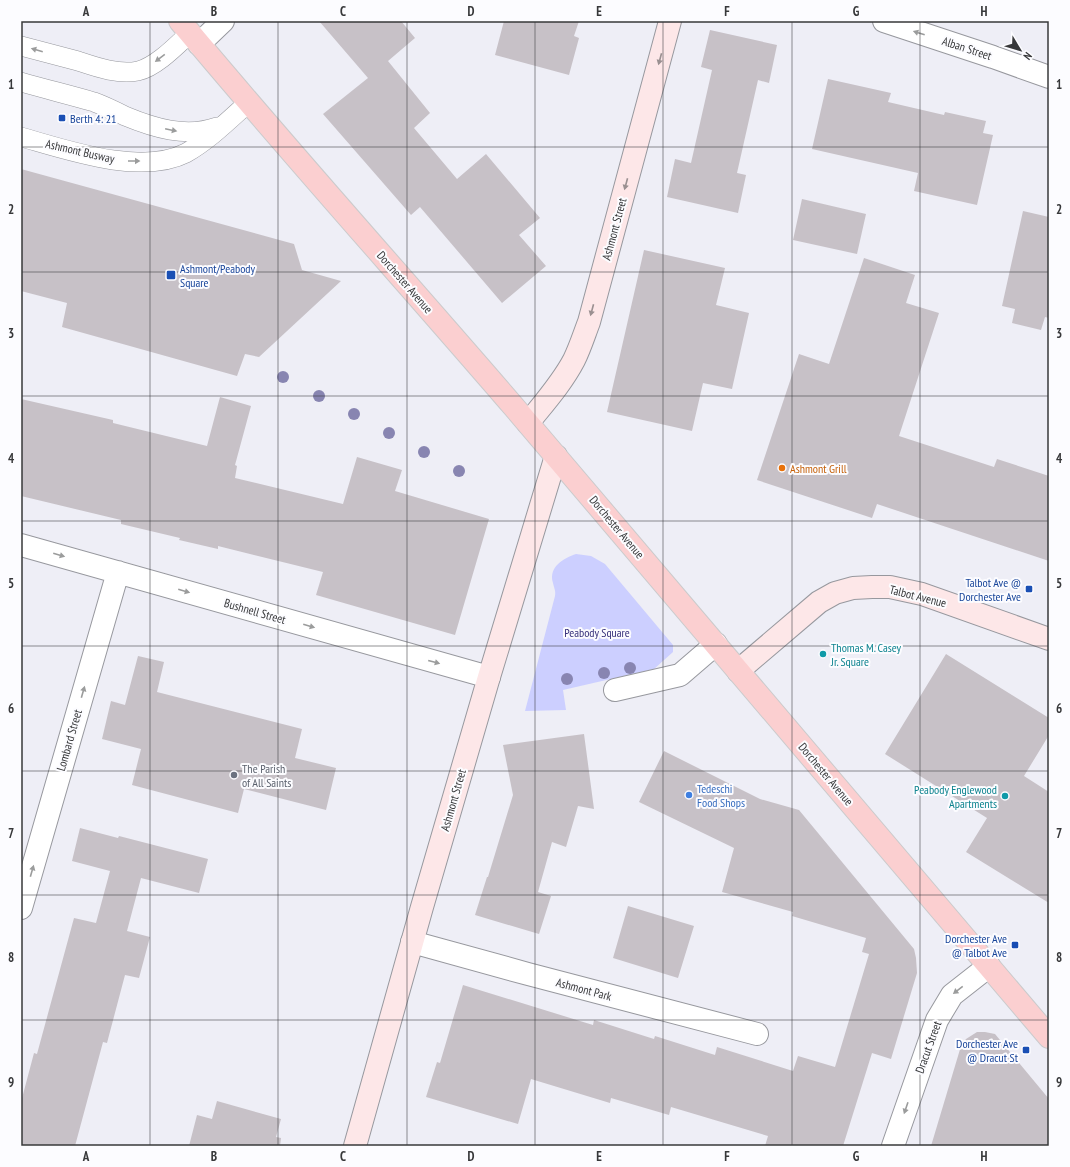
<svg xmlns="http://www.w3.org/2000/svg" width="1070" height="1167" font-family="'PT Sans Narrow',sans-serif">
<rect width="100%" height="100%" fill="#eeeef6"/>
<path fill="#cccfff" d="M576,554L591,556L605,564L673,645V652L654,669L563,690L566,710L525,711L555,596C556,591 554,588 553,583C548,567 564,558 576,554Z"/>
<path fill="#c7c1c7" d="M319,21H401L415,38L388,61L430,113L414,128L457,179L486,154L540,218L519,235L546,266L502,303L420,207L411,215L323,114L368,78Z
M504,21H579L574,36L579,38L569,75L495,55Z
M710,30L777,45L769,83L758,80L737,173L746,175L738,213L667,197L675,159L691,163L712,70L701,67Z
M828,79L891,93L888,102L944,115L945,112L986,121L983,133L993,135L977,205L914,191L918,173L812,149Z
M21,169L294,244L302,270L341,281L259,357L245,354L237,376L62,327L67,303L21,291Z
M802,199L866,214L857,254L793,240Z
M1023,211L1049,217V318L1045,317L1041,330L1012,323L1015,309L1002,306Z
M644,250L725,268L716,305L749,313L732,389L703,383L692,431L607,412Z
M864,258L915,275L906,303L939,313L899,436L994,467L997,459L1049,476V561L877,504L872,518L757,480L799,354L829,364Z
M220,397L251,406L235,465L237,466L235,478L343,504L357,457L402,470L395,491L489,519L455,635L316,595L323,572L218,546V549L179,540L180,538L121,524V520L21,496V399L113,420V423L207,446Z
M946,654L1049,718V735L1024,776L1049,792V903L966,852L987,818L885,754Z
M138,656L164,662L157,692L302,729L295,758L336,768L326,810L244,789L238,813L132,785L141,749L102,739L111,701L125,705Z
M584,734L594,809L578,806L566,847L552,842L538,892L551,896L539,934L475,915L487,877H488L513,795L503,745Z
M664,751L760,799L799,810L914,949L916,958L917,973L891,1059L872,1053L843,1146H765L768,1136L671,1107L669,1115L611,1098L610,1103L531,1079L518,1124L426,1097L437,1062L440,1063L463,985L593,1025L594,1020L654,1039L655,1036L715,1055L717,1047L793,1071L798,1056L835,1067L869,954L862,952L866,938L792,916L793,912L722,892L734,848L639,802Z
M80,828L118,838L119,836L208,859L199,893L141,878L127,931L150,937L139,978L125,975L107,1043L103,1042L75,1146H21V1102L34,1053L37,1054L74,918L96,923L110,871L72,861Z
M628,906L694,926L678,978L613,958Z
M977,1032H985L995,1034L1049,1099V1146H931L961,1046L966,1039Z
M217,1101L281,1119L276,1137L281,1138L280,1146H189L197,1115L212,1119Z"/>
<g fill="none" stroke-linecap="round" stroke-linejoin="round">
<defs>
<path id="lane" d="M21,46C40,51 59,56 78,61C96,67 118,75 138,71C156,67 177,45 190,33
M21,82C45,89 70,95 94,102C105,106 115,111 125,116C154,128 186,138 217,127
M21,137C67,150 141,176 186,153C209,140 229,120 248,103"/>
<path id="street" d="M884,21L993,57L1049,77
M199,44L223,21
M21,545L489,677
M615,690L680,675L716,644
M21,908L118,572
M412,942L528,974L757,1034
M893,1146L937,1020L952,995L989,966"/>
<path id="secondary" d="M528,423C544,403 562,383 574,360C580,348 584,335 589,322L670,21
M738,671L819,602L835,593L853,588L872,587H890L922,594L1049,639
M355,1146L422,907L489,677L556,456"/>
<path id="primary" d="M180,21C289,152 403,278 514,407C694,616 871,827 1049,1037"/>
</defs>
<use href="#lane" stroke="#97989e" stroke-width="20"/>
<use href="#street" stroke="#97989e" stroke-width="24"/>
<use href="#secondary" stroke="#97989e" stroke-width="24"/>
<use href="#primary" stroke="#cbcbcc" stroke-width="24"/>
<use href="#lane" stroke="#fff" stroke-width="19"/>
<use href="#street" stroke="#fff" stroke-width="22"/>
<use href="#secondary" stroke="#fde7e8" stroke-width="22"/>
<use href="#primary" stroke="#fbcfd0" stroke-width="22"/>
</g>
<g fill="#8885b1">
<circle cx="283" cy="377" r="6"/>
<circle cx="319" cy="396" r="6"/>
<circle cx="354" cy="414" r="6"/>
<circle cx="389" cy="433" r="6"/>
<circle cx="424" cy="452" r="6"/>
<circle cx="459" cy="471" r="6"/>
<circle cx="630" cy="668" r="6"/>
<circle cx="604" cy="673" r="6"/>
<circle cx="567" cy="679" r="6"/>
</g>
<defs><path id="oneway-solid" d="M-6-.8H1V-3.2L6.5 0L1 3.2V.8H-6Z"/></defs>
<g fill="#9b9c9c">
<use href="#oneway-solid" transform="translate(919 33) rotate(-162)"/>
<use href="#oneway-solid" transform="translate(37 50) rotate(-164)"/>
<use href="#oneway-solid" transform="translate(160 58) rotate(143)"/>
<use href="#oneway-solid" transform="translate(171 130) rotate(12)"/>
<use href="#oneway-solid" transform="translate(134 161)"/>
<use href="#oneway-solid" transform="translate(59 555) rotate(16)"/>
<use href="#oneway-solid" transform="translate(184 591) rotate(16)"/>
<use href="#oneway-solid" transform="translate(309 626) rotate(16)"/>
<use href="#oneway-solid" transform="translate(434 662) rotate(15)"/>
<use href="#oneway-solid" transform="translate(83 692) rotate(-74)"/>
<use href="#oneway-solid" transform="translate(32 871) rotate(-74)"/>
<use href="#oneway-solid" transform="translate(958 990) rotate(142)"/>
<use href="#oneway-solid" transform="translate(906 1108) rotate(109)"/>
</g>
<g fill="#9a9091">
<use href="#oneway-solid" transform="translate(660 59) rotate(105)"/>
<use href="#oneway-solid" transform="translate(626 184) rotate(105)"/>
<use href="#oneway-solid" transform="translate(592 310) rotate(105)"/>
</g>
<path fill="none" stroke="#37383a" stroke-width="1" stroke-opacity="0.55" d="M150,21V1146M278,21V1146M407,21V1146M535,21V1146M663,21V1146M792,21V1146M920,21V1146M21,147H1049M21,272H1049M21,396H1049M21,521H1049M21,646H1049M21,771H1049M21,895H1049M21,1020H1049"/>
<g fill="#1a4fb4" stroke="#fcfcff" stroke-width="1.5">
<rect x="58" y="114" width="8" height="8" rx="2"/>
<rect x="166" y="270" width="10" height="10" rx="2"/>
<rect x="1025" y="585" width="8" height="8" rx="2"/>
<rect x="1011" y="941" width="8" height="8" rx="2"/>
<rect x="1022" y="1046" width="8" height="8" rx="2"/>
</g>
<circle fill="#e8710a" stroke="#fcfcff" stroke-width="1.5" cx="782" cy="468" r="4"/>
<g fill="#0f9aa8" stroke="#fcfcff" stroke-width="1.5">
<circle cx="823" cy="654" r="4"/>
<circle cx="1005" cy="796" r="4"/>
</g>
<circle fill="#6b7280" stroke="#fcfcff" stroke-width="1.5" cx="234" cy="775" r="4"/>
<circle fill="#3f7fe0" stroke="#fcfcff" stroke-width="1.5" cx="689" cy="795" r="4"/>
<g text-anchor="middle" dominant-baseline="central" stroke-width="4" stroke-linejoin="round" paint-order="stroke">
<g font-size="12" fill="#37383a" stroke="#fcfcff">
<text transform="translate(967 48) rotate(18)">Alban Street</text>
<text transform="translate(80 151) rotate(13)">Ashmont Busway</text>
<text transform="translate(614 229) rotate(-75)">Ashmont Street</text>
<text transform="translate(405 282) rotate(49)">Dorchester Avenue</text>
<text transform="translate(617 527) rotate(50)">Dorchester Avenue</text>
<text transform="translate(918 596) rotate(14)">Talbot Avenue</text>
<text transform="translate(255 611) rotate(16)">Bushnell Street</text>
<text transform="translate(69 740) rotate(-74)">Lombard Street</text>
<text transform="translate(826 774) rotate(50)">Dorchester Avenue</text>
<text transform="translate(453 800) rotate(-74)">Ashmont Street</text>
<text transform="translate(584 989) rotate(15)">Ashmont Park</text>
<text transform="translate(928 1047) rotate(-70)">Dracut Street</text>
</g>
<g font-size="12" fill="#164399" stroke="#fcfcff" text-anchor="end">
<text x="70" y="118" text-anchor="start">Berth 4: 21</text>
<text x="180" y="268" text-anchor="start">Ashmont/Peabody<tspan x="180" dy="14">Square</tspan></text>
<text x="1021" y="582">Talbot Ave @<tspan x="1021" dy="14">Dorchester Ave</tspan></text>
<text x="1007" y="938">Dorchester Ave<tspan x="1007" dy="14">@ Talbot Ave</tspan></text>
<text x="1018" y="1043">Dorchester Ave<tspan x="1018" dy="14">@ Dracut St</tspan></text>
</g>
<g font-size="12" fill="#c56008" stroke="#fcfcff" text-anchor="start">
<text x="790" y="468">Ashmont Grill</text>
</g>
<g font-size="12" fill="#352f79" stroke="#fcfcff">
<text x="597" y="632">Peabody Square</text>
</g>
<g font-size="12" fill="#0d838f" stroke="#fcfcff" text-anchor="start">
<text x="831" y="647">Thomas M. Casey<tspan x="831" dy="14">Jr. Square</tspan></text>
<text x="997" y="789" text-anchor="end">Peabody Englewood<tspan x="997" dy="14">Apartments</tspan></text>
</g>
<g font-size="12" fill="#5b616d" stroke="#fcfcff" text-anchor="start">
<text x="242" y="768">The Parish<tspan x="242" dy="14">of All Saints</tspan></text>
</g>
<g font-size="12" fill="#366cbe" stroke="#fcfcff" text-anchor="start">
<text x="697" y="788">Tedeschi<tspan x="697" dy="14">Food Shops</tspan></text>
</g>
</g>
<rect width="1070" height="1167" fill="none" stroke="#fcfcff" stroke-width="44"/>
<g transform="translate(1020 50) rotate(128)" stroke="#fcfcff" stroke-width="3" paint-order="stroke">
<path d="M0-3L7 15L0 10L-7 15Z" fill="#37383a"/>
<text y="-6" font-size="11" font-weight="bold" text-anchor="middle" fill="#37383a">N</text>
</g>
<rect x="22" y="22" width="1026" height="1123" fill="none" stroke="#37383a" stroke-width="1.5"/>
<g font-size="13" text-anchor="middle" font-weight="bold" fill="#37383a">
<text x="86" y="16">A</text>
<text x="214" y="16">B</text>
<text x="343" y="16">C</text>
<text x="471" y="16">D</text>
<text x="599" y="16">E</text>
<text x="727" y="16">F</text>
<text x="856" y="16">G</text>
<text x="984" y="16">H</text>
<text x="11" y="89">1</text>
<text x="1059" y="89">1</text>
<text x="11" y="214">2</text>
<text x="1059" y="214">2</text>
<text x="11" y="338">3</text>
<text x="1059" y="338">3</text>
<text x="11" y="463">4</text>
<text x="1059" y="463">4</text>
<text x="11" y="588">5</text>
<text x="1059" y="588">5</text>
<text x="11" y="713">6</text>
<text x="1059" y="713">6</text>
<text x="11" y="838">7</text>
<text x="1059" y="838">7</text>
<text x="11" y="962">8</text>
<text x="1059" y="962">8</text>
<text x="11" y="1087">9</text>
<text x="1059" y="1087">9</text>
<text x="86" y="1161">A</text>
<text x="214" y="1161">B</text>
<text x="343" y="1161">C</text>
<text x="471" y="1161">D</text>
<text x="599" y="1161">E</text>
<text x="727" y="1161">F</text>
<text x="856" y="1161">G</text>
<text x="984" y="1161">H</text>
</g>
</svg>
